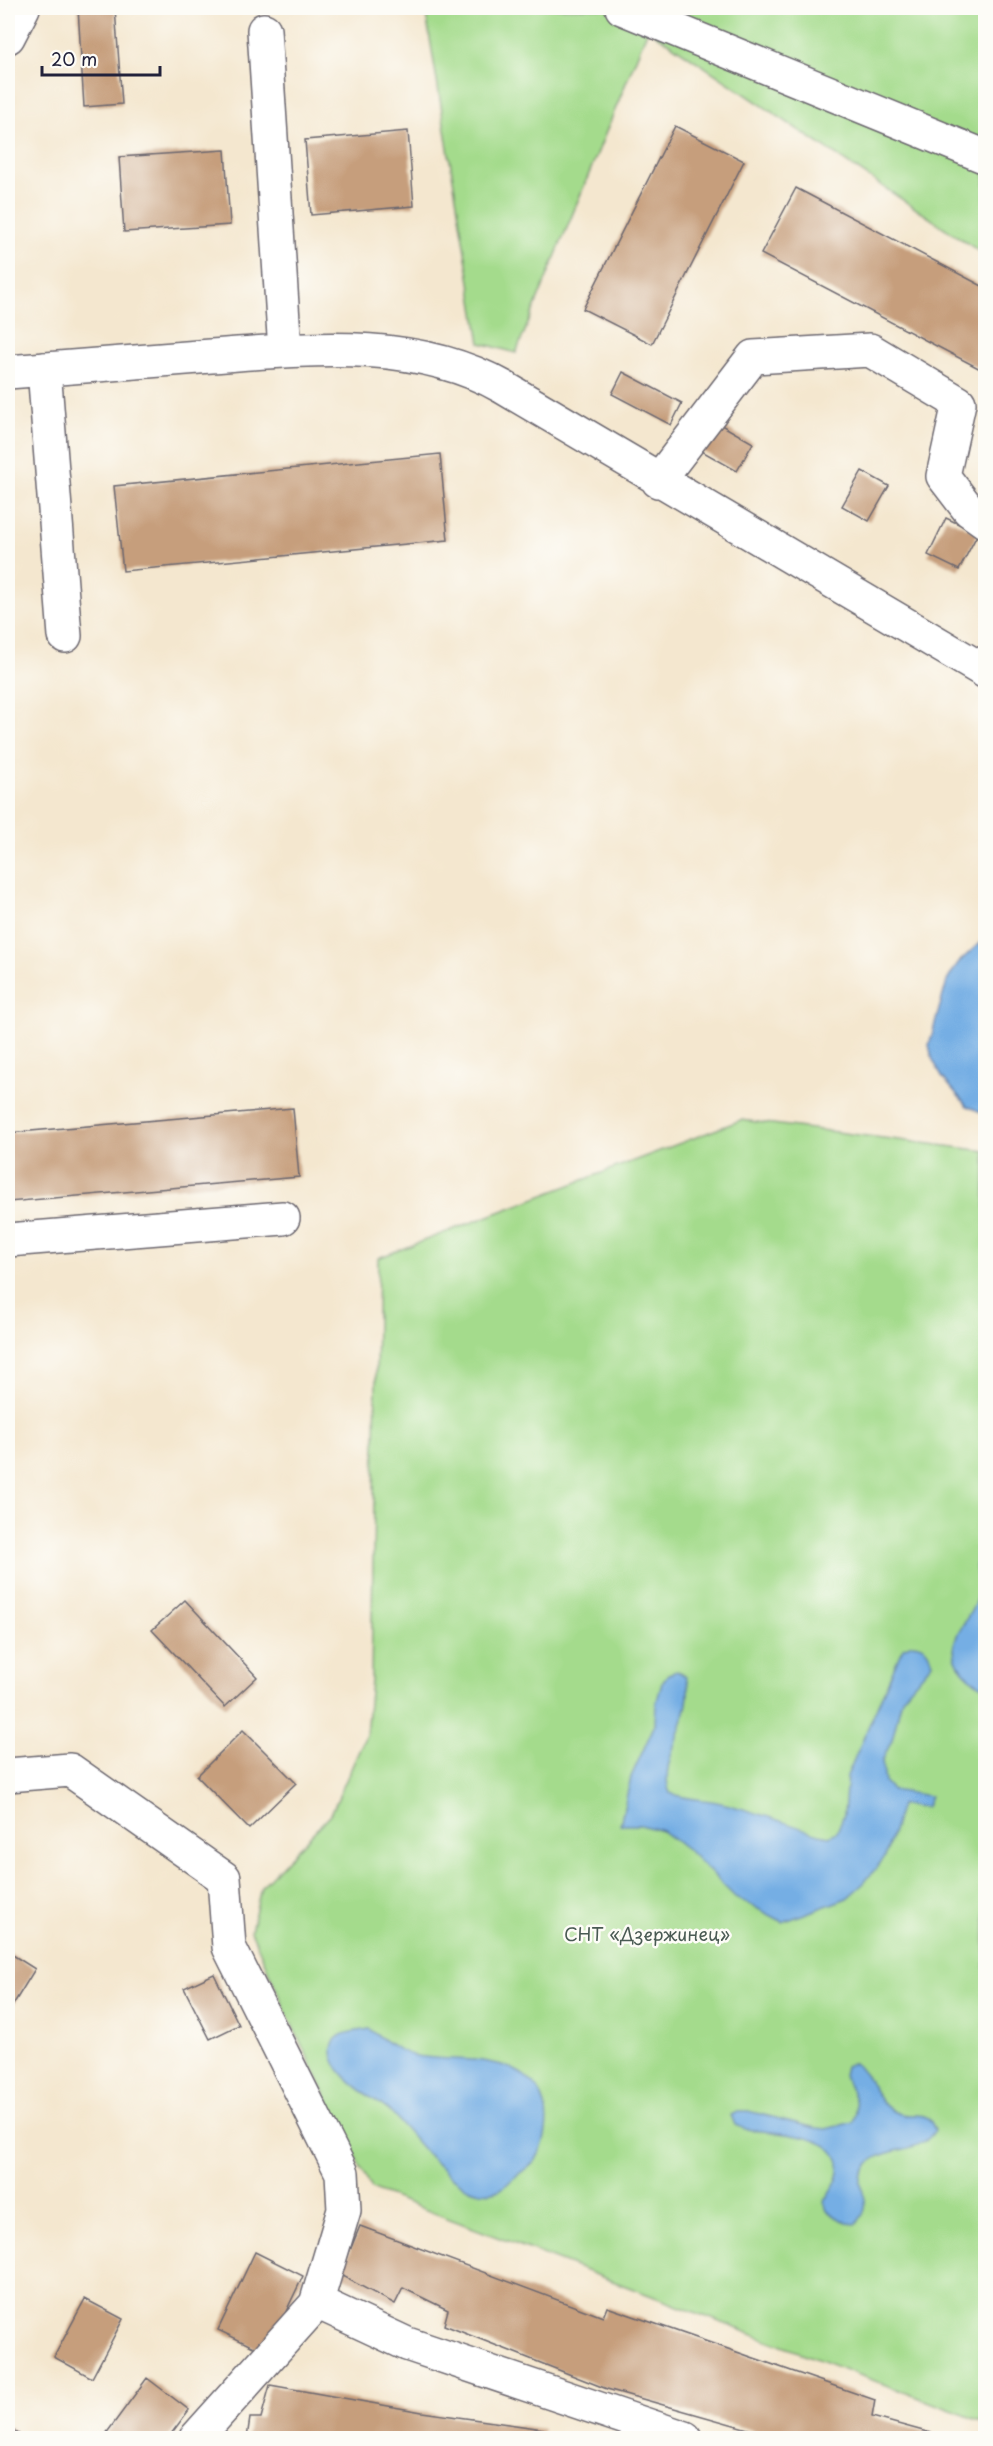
<svg xmlns="http://www.w3.org/2000/svg" width="993" height="2446" font-family="'Playpen Sans',sans-serif">
<rect width="100%" height="100%" fill="#fdfcf7"/>
<filter id="ink" filterUnits="userSpaceOnUse"><feTurbulence type="fractalNoise" baseFrequency=".0167" numOctaves="2"/><feDisplacementMap in="SourceGraphic" scale="12" xChannelSelector="R" yChannelSelector="G"/><feConvolveMatrix kernelMatrix="1 2 1 2 8 2 1 2 1" color-interpolation-filters="sRGB"/></filter>
<filter id="wash" filterUnits="userSpaceOnUse"><feTurbulence type="fractalNoise" baseFrequency=".008" numOctaves="4" result="noise"/><feDisplacementMap in="SourceGraphic" scale="24" xChannelSelector="R" yChannelSelector="G"/><feGaussianBlur stdDeviation="1.35" result="paint"/><feColorMatrix in="noise" values="0 0 0 0 0 0 0 0 0 0 0 0 0 0 0 0 0 1.4 0 .05"/><feComposite in="paint" operator="in"/></filter>
<g filter="url(#wash)">
<rect width="100%" height="100%" fill="#f4e7cf"/>
<path fill="#a4db8c" stroke="#637e64" stroke-width="1.5" d="M425,8H985V255L648,29L516,353L480,343Z
M741,1120L985,1151V2423L371,2189L293,2027L251,1931L261,1887L331,1814L366,1735L371,1681L378,1258Z"/>
<path fill="#74aee4" stroke="#4b6890" stroke-width="1.5" d="M985,938V1114L967,1106L942,1077L932,1058L929,1045L947,981L958,963Z
M985,1514L986,1687H985C964,1677 946,1658 958,1633C965,1620 976,1607 978,1592C979,1583 976,1573 976,1564C976,1548 980,1529 985,1514Z
M912,1644C925,1645 929,1650 932,1663L902,1698L892,1740L882,1761L885,1782L892,1790L930,1796L927,1807L901,1805L885,1857L864,1883L847,1898L783,1922L735,1897L688,1850L662,1831L641,1825H620L631,1777L655,1724L656,1704L662,1683L668,1674L677,1671L686,1676C698,1713 656,1761 670,1793C686,1800 707,1799 725,1804C757,1812 788,1824 819,1834L829,1836L837,1832L844,1814L847,1776L899,1656L903,1648Z
M369,2029C382,2038 397,2051 412,2055C437,2061 464,2057 489,2062C534,2070 556,2100 543,2144C538,2162 529,2166 515,2177C510,2181 506,2186 501,2189C460,2210 413,2133 388,2110C371,2096 329,2074 332,2048C334,2031 355,2032 369,2029Z
M854,2063C872,2075 873,2100 893,2111C911,2122 927,2104 935,2131C932,2134 929,2139 925,2141C907,2154 880,2147 865,2168C851,2188 879,2200 856,2224L846,2223L827,2211L824,2202C874,2135 790,2135 745,2129L735,2125L731,2115L739,2111H748L816,2128L826,2129L853,2122C862,2104 851,2091 843,2075L845,2066Z"/>
<g id="blocks">
<path fill="#c69e7c" d="M78,8H115L122,104L84,107Z
M675,126L744,161L652,344L583,309Z
M408,131L414,206L311,215L305,140Z
M225,150L230,225L124,232L119,157Z
M796,188L986,288V372L761,254Z
M623,372L682,403L671,425L612,394Z
M716,422L753,443L737,471L700,450Z
M440,454L448,540L123,571L114,486Z
M862,471L889,486L869,521L842,506Z
M946,518L978,533L959,570L928,555Z
M293,1108L299,1177L8,1202V1133Z
M185,1600L257,1677L225,1707L152,1630Z
M243,1730L296,1783L249,1829L197,1776Z
M8,1952L35,1969L8,2013Z
M214,1974L239,2025L210,2039L184,1988Z
M360,2226L603,2317L607,2307L875,2400L872,2417L949,2438H780L607,2389L444,2325L448,2310L403,2288L395,2304L340,2275Z
M255,2252L303,2276L266,2353L218,2330Z
M85,2299L123,2319L92,2378L54,2357Z
M147,2378L189,2410L168,2438H103Z
M270,2385L422,2412L543,2429L542,2436L547,2438H247L250,2418H261Z
M8,2426L24,2438H8Z"/>
</g>
</g>
<g filter="url(#ink)">
<use href="#blocks" fill-opacity="0" stroke="#6c676f" stroke-width="1.5"/>
<g fill="none" stroke-linecap="round" stroke-linejoin="round">
<defs>
<path id="minor" d="M622,8L986,157
M264,30L285,351
M8,37L23,8
M44,369L65,636
M8,372C71,367 135,362 199,357C299,350 412,335 503,387L986,672
M658,481L753,357L870,350L959,403L943,476L969,510L986,522
M8,1240L283,1218
M8,1775L70,1770L224,1878L229,1947L342,2173L344,2210L316,2304L196,2438
M317,2302L407,2344L685,2438"/>
</defs>
<use href="#minor" stroke="#6c676f" stroke-width="36"/>
<use href="#minor" stroke="#fff" stroke-width="33"/>
</g>
</g>
<g text-anchor="middle" dominant-baseline="central" stroke-width="5" stroke-linejoin="round" paint-order="stroke">
<g font-size="18" fill="#495a53" stroke="#fdfcf7">
<text x="647" y="1933">СНТ «Дзержинец»</text>
</g>
</g>
<rect width="993" height="2446" fill="none" stroke="#fdfcf7" stroke-width="30"/>
<path d="M42 66v9h118v-9" fill="none" stroke="#22223b" stroke-width="3"/>
<text x="51" y="66" font-size="18" fill="#22223b" stroke="#fdfcf7" stroke-width="4.5" paint-order="stroke">20 m</text>
</svg>
